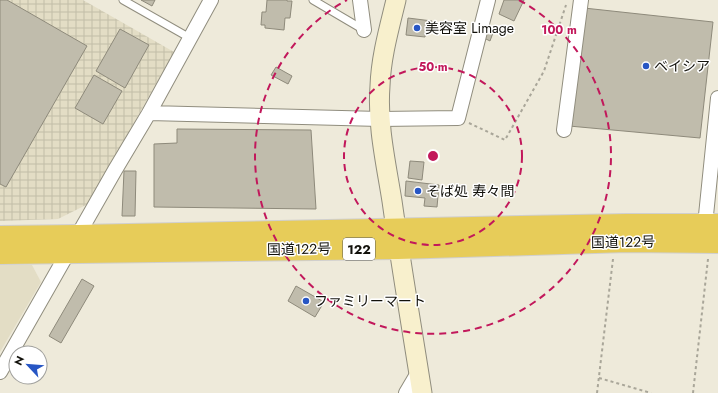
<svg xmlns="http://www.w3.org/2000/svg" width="718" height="393" font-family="Jost,'Noto Sans JP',sans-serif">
<defs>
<pattern id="industrial-grid" width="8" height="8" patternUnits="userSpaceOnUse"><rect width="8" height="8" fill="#e3ddc5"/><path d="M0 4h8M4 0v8" fill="none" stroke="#c2bda8"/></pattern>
</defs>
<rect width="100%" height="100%" fill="#eeeada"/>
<path fill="#e3ddc5" d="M0,265H32L41,282L0,352Z"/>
<path fill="url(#industrial-grid)" d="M0,0H83L174,52L88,204L58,219L0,221Z"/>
<path fill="#c0bcac" stroke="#8e8a7b" d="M0,0H7L87,46L6,187L0,184Z
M141,0H155L152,6Z
M267,0H287V1H292L290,18H285L284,30L265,28V25H261L262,12H266Z
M504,0H524L514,21L499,14Z
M584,8L713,22L700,138L569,126Z
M408,18L432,21L431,30H426L425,37L406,35Z
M487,27L494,30L490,41L484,38Z
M120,29L149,45L125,88L96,71Z
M276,67L292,76L288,84L271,75Z
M94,75L122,91L103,124L75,108Z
M177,129L311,130L316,209L154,207V144L177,143Z
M410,161L424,162L422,180L408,178Z
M124,171H136L135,216H122Z
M406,181L439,185L437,207L424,206L425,198L405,196Z
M82,279L94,286L61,343L49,336Z
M296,286L324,302L315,317L288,301Z"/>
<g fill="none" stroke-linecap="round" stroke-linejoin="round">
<defs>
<path id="lane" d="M123,0L190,38
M313,0L364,30"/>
<path id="street" d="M360,0L364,30
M149,113L380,119L458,118L488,0
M564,130L581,0
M705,225L718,98
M0,372L115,170L149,113L211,0
M406,393L419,371"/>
<path id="secondary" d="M396,0C389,29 381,57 380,86C377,125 386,163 392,201C401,265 412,329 422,393"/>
<path id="highway" d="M0,237L77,236L626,225H718
M0,253L398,248L627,241L718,242"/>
</defs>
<use href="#lane" stroke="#908d7e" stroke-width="9"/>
<use href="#street" stroke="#908d7e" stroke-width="16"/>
<use href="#secondary" stroke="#908d7e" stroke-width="21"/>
<use href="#highway" stroke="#d0cfce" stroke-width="24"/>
<path stroke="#a9a699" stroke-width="2" stroke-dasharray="3 3" stroke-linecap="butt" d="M469,123L505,140L544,71L566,5
M599,378L651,393
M597,393L613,259
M693,393L708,259"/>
<use href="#lane" stroke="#fff" stroke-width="7"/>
<use href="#street" stroke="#fff" stroke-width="14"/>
<use href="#secondary" stroke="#f8f0cd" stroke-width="19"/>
<use href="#highway" stroke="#e7cc59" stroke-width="22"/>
</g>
<g fill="none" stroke="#c2185b" stroke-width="2" stroke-dasharray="7 5">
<circle cx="433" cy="156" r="89"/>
<path d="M519 0A178 178 0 1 1 347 0"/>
</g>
<g fill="#2756c4" stroke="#fff" stroke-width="1.5">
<circle cx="417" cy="28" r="4"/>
<circle cx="646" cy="66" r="4"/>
<circle cx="418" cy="191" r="4"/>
<circle cx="306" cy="301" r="4"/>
</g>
<g text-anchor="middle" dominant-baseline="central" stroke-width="3" stroke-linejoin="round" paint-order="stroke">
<rect fill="#fff" stroke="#595854" stroke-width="1" x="343" y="238" width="32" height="22" rx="3"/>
<g font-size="13" font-weight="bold" fill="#12110b">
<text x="359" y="249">122</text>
</g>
<g font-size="14" fill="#12110b" stroke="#fff" text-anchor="start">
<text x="425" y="28">美容室 Limage</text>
<text x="654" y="66">ベイシア</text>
<text x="426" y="191">そば処 寿々間</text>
<text x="314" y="301">ファミリーマート</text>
</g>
<g font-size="14" fill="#12110b" stroke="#fff">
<text transform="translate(623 242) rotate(-1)">国道122号</text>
<text transform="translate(299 249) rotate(-1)">国道122号</text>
</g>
</g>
<circle cx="433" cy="156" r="6" fill="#c2185b" stroke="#fff" stroke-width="2"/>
<g font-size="12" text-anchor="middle" font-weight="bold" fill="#c2185b" stroke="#fff" stroke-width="3" stroke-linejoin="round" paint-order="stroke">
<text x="559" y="34">100 m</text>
<text x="433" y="71">50 m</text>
</g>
<g transform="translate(28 365) rotate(296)"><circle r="19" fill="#ffffff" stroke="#a0a09d"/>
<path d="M0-3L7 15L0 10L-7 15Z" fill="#2756c4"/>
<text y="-6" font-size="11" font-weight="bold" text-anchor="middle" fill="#12110b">N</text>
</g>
</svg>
